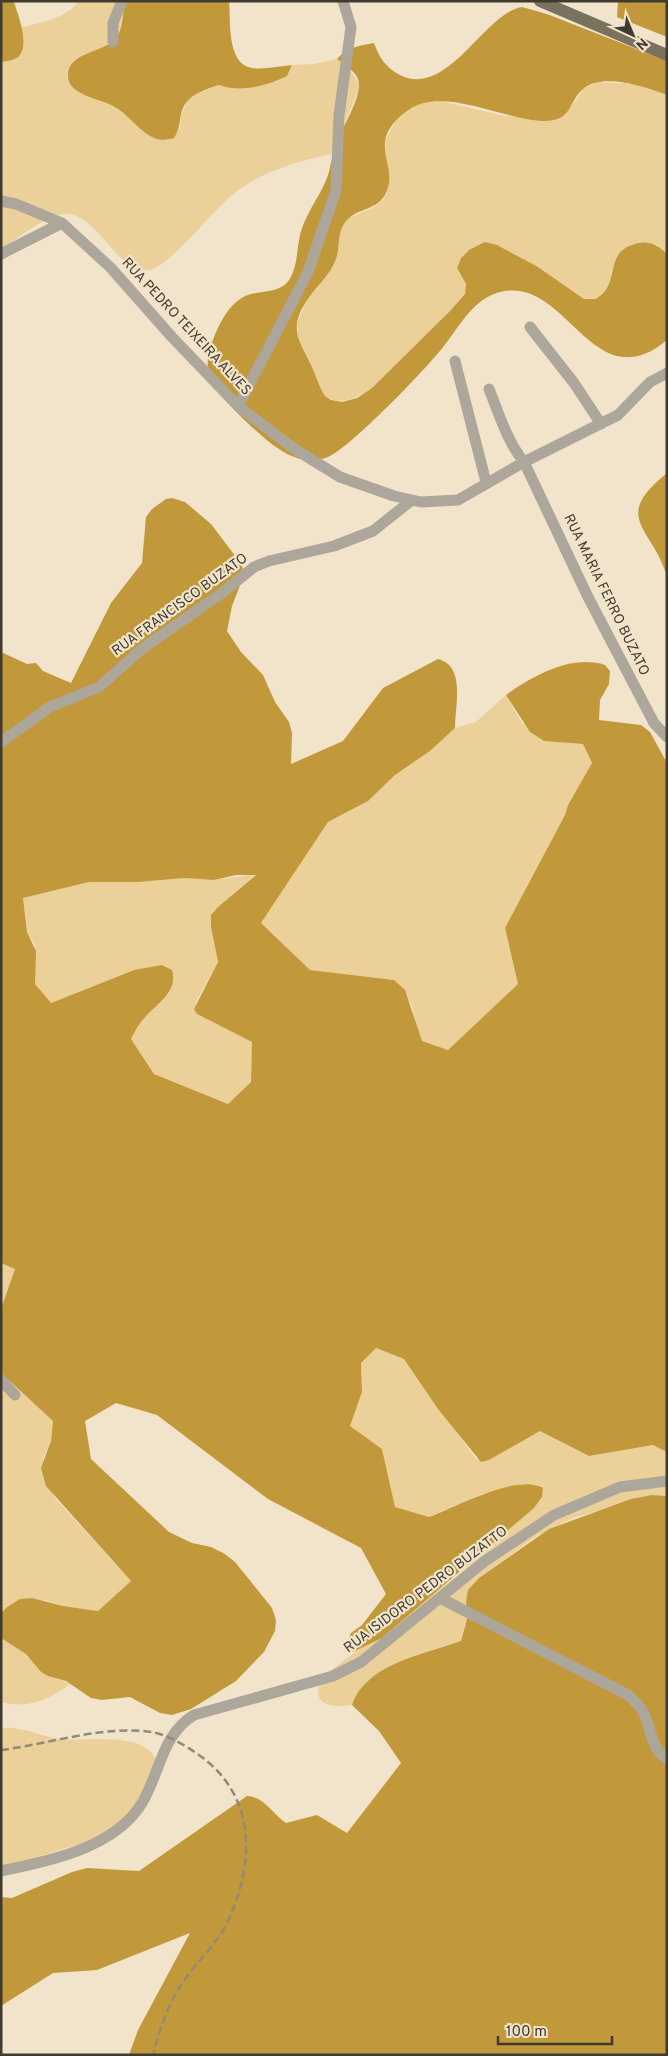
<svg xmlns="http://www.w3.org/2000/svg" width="668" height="2056" font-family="Overpass,sans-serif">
<rect width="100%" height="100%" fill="#f1e4ca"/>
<path fill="#ebd099" d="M79,1H125C120,36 119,43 85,55L79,91L114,106L152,136L180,129C182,98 192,94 220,85C241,93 267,86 287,76L292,65L314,64L337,59L349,69L359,83L357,94L331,154C296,162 258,172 230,197C212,212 172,262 153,269C120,281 97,210 64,214C45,216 17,239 1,249V62L16,58L23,45L20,28C39,23 67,18 79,1Z
M597,82L633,84L667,95V254L657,245L633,244L623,249L617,255L607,289L596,299H584L538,267L469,250L461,258L457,268C460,277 469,282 465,293C459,309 388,373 372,388C357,397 342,407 325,396L299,343L297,323L308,298L336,259L340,227L349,218L372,208L384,199L388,189L389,178L384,143L395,122L409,109L420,103L440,101L505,116L572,106L584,88Z
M506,695L522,723L544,741L583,744L592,763L568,805L565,815L505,928L518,984L448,1050L422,1041L416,1027L412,1005L394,980L310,970L261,923L328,822L368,801L395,775L430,751L455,728L476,722Z
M256,874L219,906L211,927L218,962L196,1002L197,1014L252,1042L251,1082L228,1104L154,1074L131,1039L141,1021L162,1000L134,970L50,1003L35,984V945L27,932L23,898L89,882L184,878L214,880Z
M1,1263L15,1269L1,1309Z
M376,1348L404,1359L476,1459L489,1460L540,1431L589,1456L653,1445L667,1452V1496L652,1495L573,1518L535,1537L479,1578L461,1641C424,1655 367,1663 352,1705C329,1708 310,1705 322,1677L453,1579L534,1508L542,1497L543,1489L522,1484L482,1494L429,1517L395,1507L382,1449L350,1426L362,1392L361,1363Z
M1,1373L53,1421L51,1441L43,1459L54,1497L131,1581L98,1611L63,1606L45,1600L7,1607L1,1613Z
M1,1638L26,1654L41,1672L70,1684C49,1700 28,1709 1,1702Z
M1,1728C21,1726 40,1736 59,1739C85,1742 149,1729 157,1764L143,1809L95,1839L11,1865L1,1866Z"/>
<path fill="#c2993a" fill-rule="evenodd" d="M1,1L14,2C18,15 29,42 20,55C17,60 7,61 1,62Z
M125,1H229C231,20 226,64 252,68C265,70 279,66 292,65L287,76C267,86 241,93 219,85C203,90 184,96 181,115C179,125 179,130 174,138C166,140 160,141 152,137C137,129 128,114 113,106C101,99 68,95 68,76C67,52 104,53 116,38C123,29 123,12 125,1Z
M618,1H667V37L617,17Z
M522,7L547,14L667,61V95C646,87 602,72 583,89C568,102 573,120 546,121C506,121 444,86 410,109C362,142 400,163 386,193C378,210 358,208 347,220C336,232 341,245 336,259C331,273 318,285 310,296C288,326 297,337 311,365C316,376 319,386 325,396L331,400L342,402L357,398L372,388L450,311L465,294L466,284L457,268L461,258L469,250L485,242L497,245L538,267L584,299H596C600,296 605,292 607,288C617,268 609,249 639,243C650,241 659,246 667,254V340C590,404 566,267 494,294C472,302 458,328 444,346C427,368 350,448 328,457C303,467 280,452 262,436C243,419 213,393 208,367C206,356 213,339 217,330C223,317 231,303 245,296C259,290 280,294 289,280C299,265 296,245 302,228C308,212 317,199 324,185C332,169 331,154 338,138C345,123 359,101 359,84C359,73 345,65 337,59C347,47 359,46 374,43C379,57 386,68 400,75C448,99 484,13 522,7Z
M667,473V577C653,527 610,519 667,473Z
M172,498L185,502L211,524L242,565L244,575L232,606L227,631L241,652L263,675L275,702L289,722L292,733L291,764L343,741L383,688L438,659C466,666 455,705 455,728L430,751L395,775L368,801L328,822L261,923L310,970L394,980L405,990L422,1041L448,1050L518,984L505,928L565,815L568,805L592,763L583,744L544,741L530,732L506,695C532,676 572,654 605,665L610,671L609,684L600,700L599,720L641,725L650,732L667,763V1452L653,1445L589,1456L540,1431L489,1460L481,1462L438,1409L404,1359L376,1348L361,1363L362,1392L350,1426L382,1449L395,1507L429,1517C456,1507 517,1473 543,1488L542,1497L534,1508L382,1638L353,1652L346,1645L351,1633L362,1625L386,1594L361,1548L268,1499L157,1415L116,1403L85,1421L91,1459L169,1532L192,1543L211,1547L225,1554L235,1562L272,1608L276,1620L275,1631L264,1652L236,1681L191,1709L172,1715L160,1713L130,1697L102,1700L91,1698L66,1681L48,1676L41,1672L26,1654L1,1638V1613L7,1607L20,1599L32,1598L63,1606L98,1611L131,1581L46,1486L41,1468L51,1441L53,1421L1,1373V1309L15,1269L1,1263V652L27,664L36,663L43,671L71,683L111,603L142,563L146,517L152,509L166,499ZM236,875H256L219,906L211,915V927L218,962L194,1009L197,1014L252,1042L251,1082L228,1104L154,1074L131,1039C134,1033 137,1027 141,1022C154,1005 179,993 172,970L162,965L134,970L51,1003L35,984L36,951L27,932L23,898L89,882H137L184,878L214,880Z
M652,1495L667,1496V2055H129L138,2030L190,1933L97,1970L53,1973L1,2006V1897L12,1898L72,1872L87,1868L139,1871L247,1796C265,1797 272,1814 286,1823L317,1815L347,1833L401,1763L379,1731L352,1705C367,1663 423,1655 461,1641L468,1616L466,1602L468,1590L479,1578L549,1529L631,1499Z"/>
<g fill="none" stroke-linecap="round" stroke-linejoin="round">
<path stroke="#aca69b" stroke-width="11" d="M113,42V23L122,1
M1,201L16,204L62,223L111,268L171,336L238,406L293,448L340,477L394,496L421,502L458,500L524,462L618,415L650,382L667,373
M1,254L62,223
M530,327L574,383L601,424
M455,361L486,482
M489,389C499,414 507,441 524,462L588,597L654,723L667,737
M238,406L308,272L336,190L339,115L351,27L343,1
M1,742L50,707L99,687L143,648L222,593L254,567L269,561L334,546L373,531L412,500
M1,1380L15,1395
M440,1598L628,1695C632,1699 638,1704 642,1710C652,1726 649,1748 667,1759
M1,1871C49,1861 115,1848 142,1803C160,1773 162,1734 194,1715L333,1676L361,1662L485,1561L554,1515L620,1487L667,1481"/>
<path stroke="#7b725e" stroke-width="12" d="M540,1L667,55"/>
<path stroke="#928a78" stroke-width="2.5" stroke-dasharray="8 4" stroke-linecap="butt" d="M1,1750C50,1744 102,1725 151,1732C166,1734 183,1744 196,1753C256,1793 256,1860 228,1921C218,1942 199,1960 185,1979C169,2002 160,2027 153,2055"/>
</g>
<g text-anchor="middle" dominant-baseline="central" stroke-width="4.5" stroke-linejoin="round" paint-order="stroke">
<g font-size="14" fill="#403b30" stroke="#f1e4ca">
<text transform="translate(186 327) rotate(47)">RUA PEDRO TEIXEIRA ALVES</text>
<text transform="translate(606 595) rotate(64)">RUA MARIA FERRO BUZATO</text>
<text transform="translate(180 605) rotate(-36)">RUA FRANCISCO BUZATO</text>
<text transform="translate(426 1590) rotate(-37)">RUA ISIDORO PEDRO BUZATTO</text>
</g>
</g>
<rect width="668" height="2056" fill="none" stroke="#403b30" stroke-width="5"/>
<g transform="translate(633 35) rotate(136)" stroke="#f1e4ca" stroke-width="4" paint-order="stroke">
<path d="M0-4L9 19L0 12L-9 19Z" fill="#403b30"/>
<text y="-8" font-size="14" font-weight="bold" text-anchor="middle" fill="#403b30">N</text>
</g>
<path d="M498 2036v8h114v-8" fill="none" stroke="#403b30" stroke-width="2.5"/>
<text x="506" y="2036" font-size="15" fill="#403b30" stroke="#f1e4ca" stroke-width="4" paint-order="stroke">100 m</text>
</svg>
